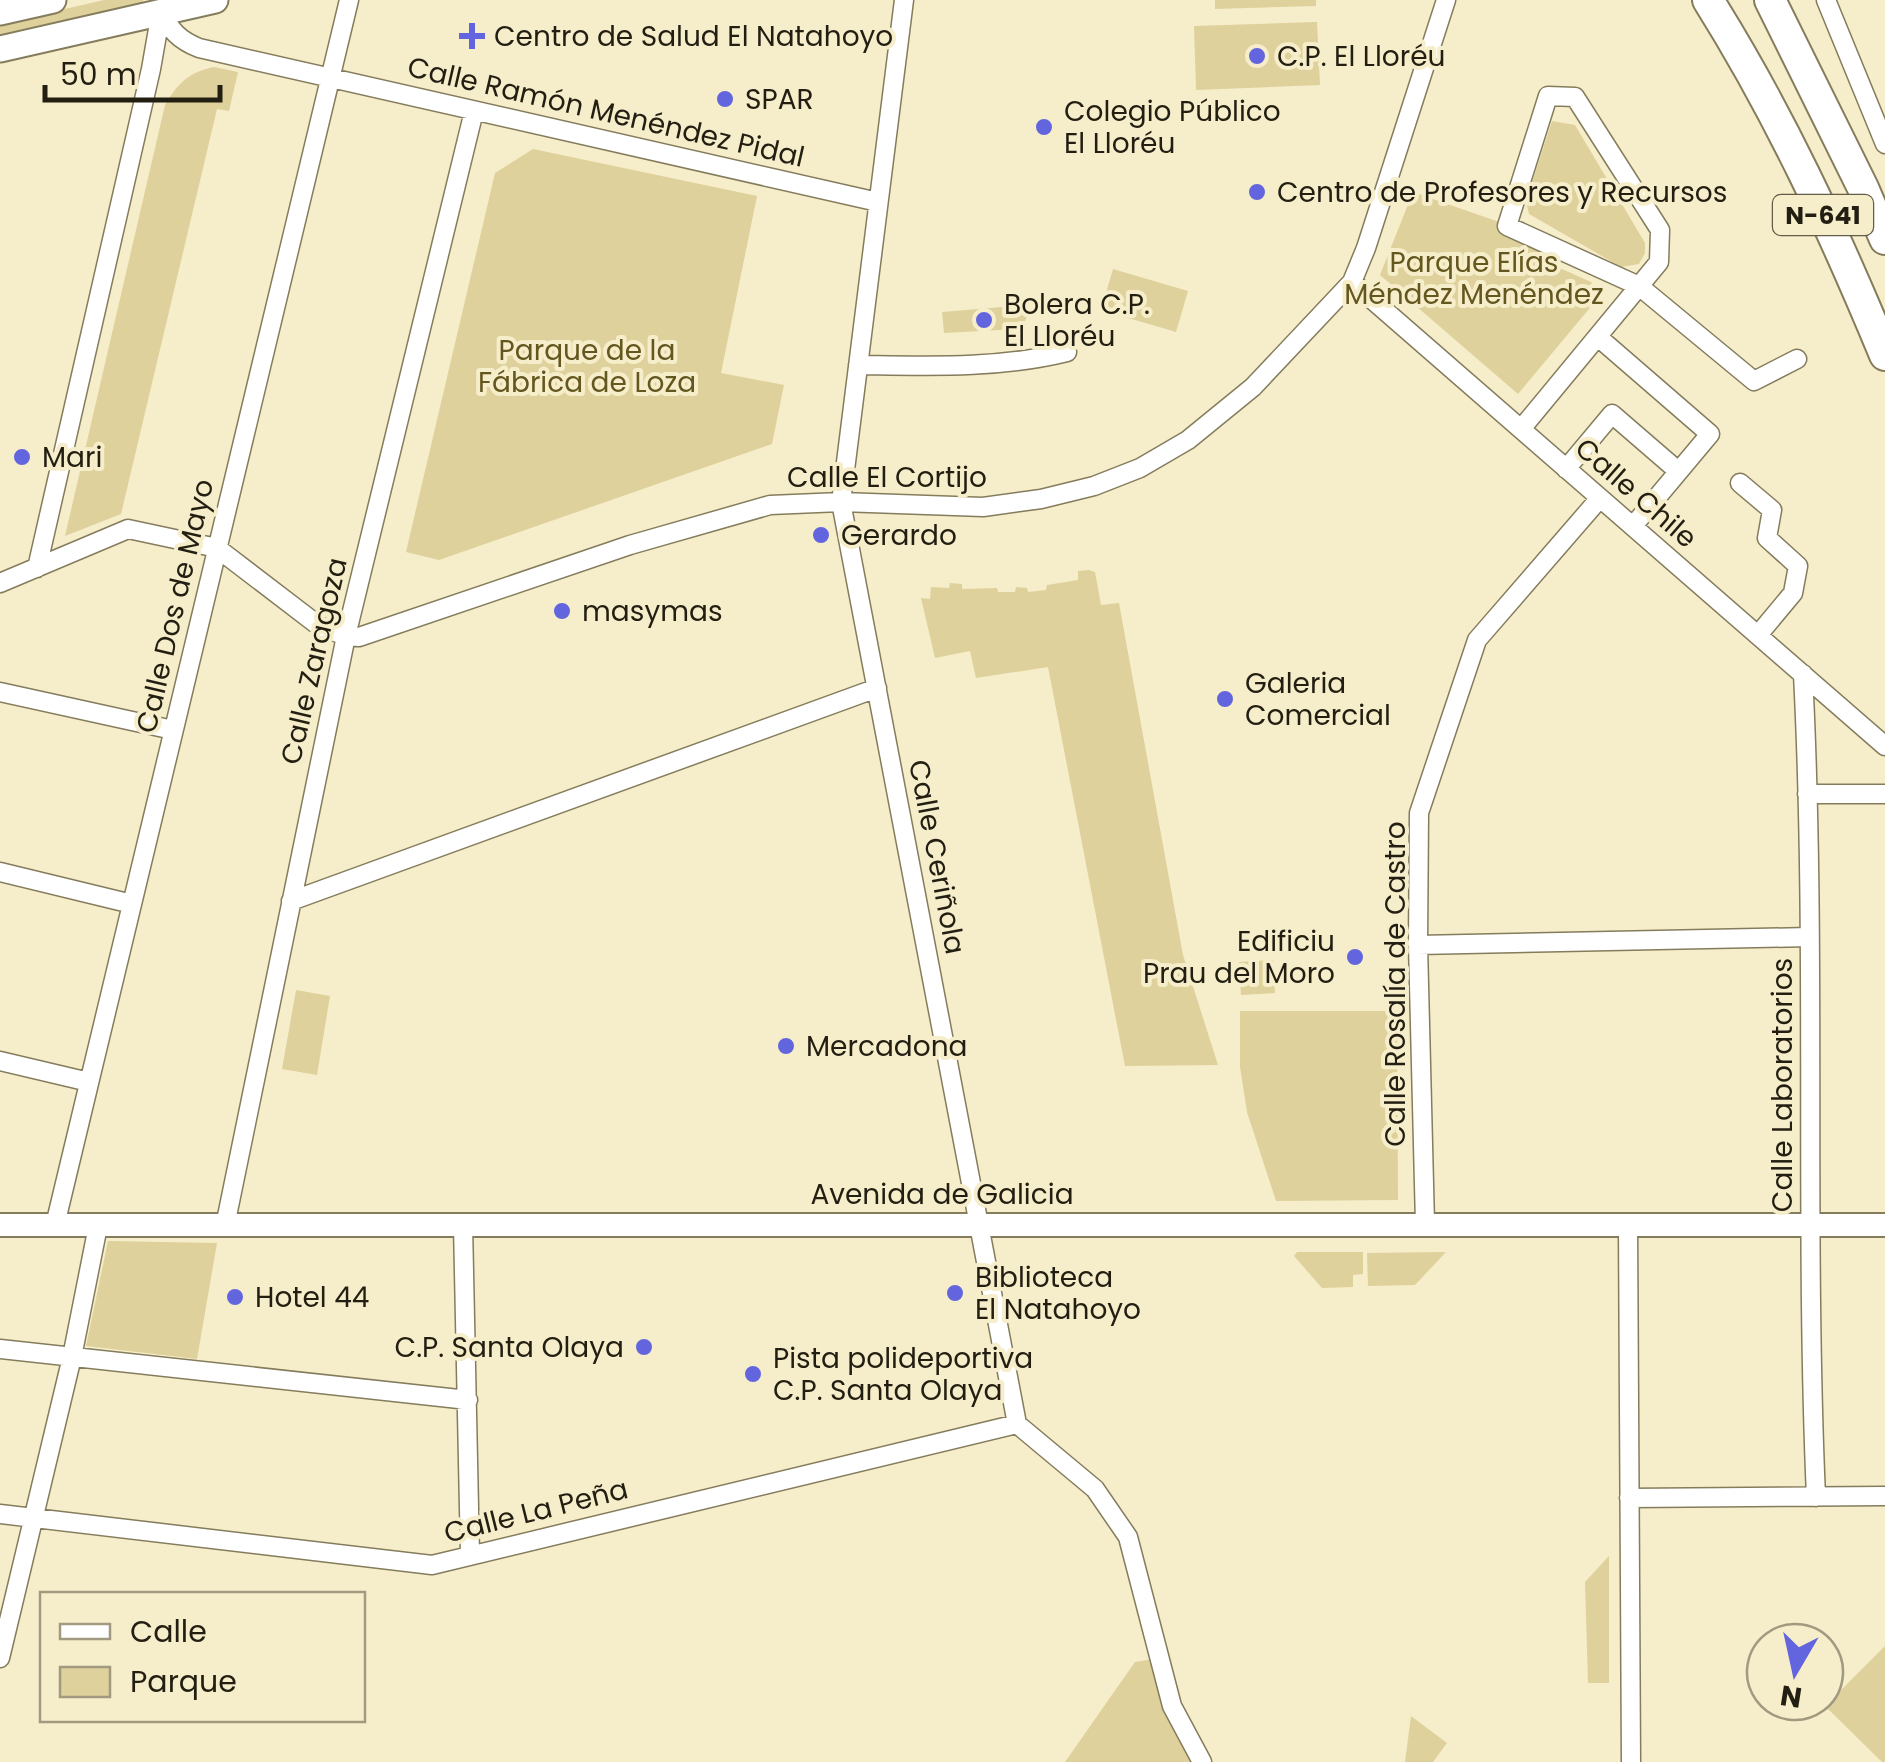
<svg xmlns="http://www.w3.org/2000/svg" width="1885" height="1762" font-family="Poppins,sans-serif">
<rect width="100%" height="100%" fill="#f6edca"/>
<path fill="#dfd19b" d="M104,0H143L144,3L139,8L0,40V24Z
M1215,0H1316V6L1215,9Z
M1317,22L1320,85L1196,90L1194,26Z
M214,67L238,72L229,111L217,109L121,514L65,536L165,105C178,83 189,72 214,67Z
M1552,121L1575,125L1645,243V253L1639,264L1621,267L1529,214L1526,201Z
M533,149L757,196L721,373L784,385L772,444L439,560L406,552L495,173Z
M1413,192L1502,223L1555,255L1553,265L1591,282L1599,297L1518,394L1380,275Z
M1113,269L1188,291L1176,332L1101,310Z
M1014,306L1022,308L1027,316L1024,324L1017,329L944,333L942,312Z
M1089,570L1095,572L1101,605L1119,603L1183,955L1218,1065L1125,1066L1048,667L976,678L970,651L935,658L921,598L930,599L931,587L949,588L950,583L962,584V589L997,588L998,592H1015L1016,587L1027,588L1028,592L1046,590L1047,585L1078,580V571Z
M1273,960L1275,993L1241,995L1239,962Z
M296,990L330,996L317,1075L282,1069Z
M1240,1011H1397L1398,1200L1276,1201L1247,1112L1240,1067Z
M108,1241L217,1243L197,1359L86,1346Z
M1297,1252H1363V1274L1353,1275V1287L1322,1288L1294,1256Z
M1446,1252L1415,1285L1368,1286L1367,1253Z
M1609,1556V1683H1588L1585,1582Z
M1885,1646V1762H1882L1825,1706Z
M1160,1658L1202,1762H1065L1135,1662Z
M1411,1716L1447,1743L1433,1762H1405Z"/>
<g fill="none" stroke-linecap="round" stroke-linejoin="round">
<defs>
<path id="minor" d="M904,0L841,502L1017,1424L1095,1489L1128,1537L1172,1706L1202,1762
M1826,0L1885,144
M161,12C171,31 179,40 199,48L878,202
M1352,282L1885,746
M1598,337L1710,434L1633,526
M858,365C928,366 998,369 1067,352
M1521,429L1659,262L1660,230L1575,97L1548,96L1507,226L1639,286L1754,381L1797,359
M1566,469L1612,414L1678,471
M1740,483L1772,510L1767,538L1798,566L1793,593L1758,635
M37,568L151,69L161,12
M0,583L128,529L217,548L319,626L346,636L359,637L630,545L770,505L841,502L983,507L1041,499L1094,486L1140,468L1188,440L1253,387L1352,282L1366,248L1446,0
M1803,674C1817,948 1804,1223 1816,1497
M0,692L173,730
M1807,794H1885
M0,872L132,904
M291,901L877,688
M1418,945L1809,937
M0,1061L89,1082
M1425,1224L1418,945L1419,813L1477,640L1600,498
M1628,1224L1631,1762
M55,1225L349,0
M463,1225L470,1555
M225,1226L346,636L474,111
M0,1349L468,1400
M1629,1498L1885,1496
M0,1514L432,1565L1017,1424
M0,1658L72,1357L98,1226"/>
<path id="tertiary" d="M0,1225H1885"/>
<path id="secondary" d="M0,12L53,0
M0,49L215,0"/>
<path id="trunk" d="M1708,0C1779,113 1834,232 1885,355
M1770,0L1863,188L1885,239"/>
</defs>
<use href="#minor" stroke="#847c5c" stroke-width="21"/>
<use href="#tertiary" stroke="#847c5c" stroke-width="26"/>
<use href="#secondary" stroke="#847c5c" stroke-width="29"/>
<use href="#trunk" stroke="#847c5c" stroke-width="34"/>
<use href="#minor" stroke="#fff" stroke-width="18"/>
<use href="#tertiary" stroke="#fff" stroke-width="22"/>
<use href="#secondary" stroke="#fff" stroke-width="25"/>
<use href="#trunk" stroke="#fff" stroke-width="30"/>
</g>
<g fill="#6265dd" stroke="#f6edca" stroke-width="4">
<path d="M467 21h10v10h10v10h-10v10h-10v-10h-10v-10h10z"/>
<circle cx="1257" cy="56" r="10"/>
<circle cx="725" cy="99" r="10"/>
<circle cx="1044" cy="127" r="10"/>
<circle cx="1257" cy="192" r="10"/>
<circle cx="984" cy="320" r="10"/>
<circle cx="22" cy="457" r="10"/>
<circle cx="821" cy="535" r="10"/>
<circle cx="562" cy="611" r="10"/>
<circle cx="1225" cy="699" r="10"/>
<circle cx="1355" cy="957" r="10"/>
<circle cx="786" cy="1046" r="10"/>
<circle cx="955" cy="1293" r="10"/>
<circle cx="235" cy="1297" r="10"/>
<circle cx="644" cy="1347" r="10"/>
<circle cx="753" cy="1374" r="10"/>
</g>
<g text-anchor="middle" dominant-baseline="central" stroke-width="8" stroke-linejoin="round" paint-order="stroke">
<rect fill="#f6edca" stroke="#625c48" stroke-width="2.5" x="1773" y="195" width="100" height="40" rx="8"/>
<g font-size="25" font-weight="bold" fill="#221e11">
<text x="1823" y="215">N-641</text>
</g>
<g font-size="28" fill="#221e11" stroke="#f6edca" text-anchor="start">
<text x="494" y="36">Centro de Salud El Natahoyo</text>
<text x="1277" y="56">C.P. El Lloréu</text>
<text x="745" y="99">SPAR</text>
<text x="1064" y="111">Colegio Público<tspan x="1064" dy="32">El Lloréu</tspan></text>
<text x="1277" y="192">Centro de Profesores y Recursos</text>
<text x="1004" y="304">Bolera C.P.<tspan x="1004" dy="32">El Lloréu</tspan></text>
<text x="42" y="457">Mari</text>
<text x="841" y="535">Gerardo</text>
<text x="582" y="611">masymas</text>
<text x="1245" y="683">Galeria<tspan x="1245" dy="32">Comercial</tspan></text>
<text x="1335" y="941" text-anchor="end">Edificiu<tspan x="1335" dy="32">Prau del Moro</tspan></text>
<text x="806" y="1046">Mercadona</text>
<text x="975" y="1277">Biblioteca<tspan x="975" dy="32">El Natahoyo</tspan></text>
<text x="255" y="1297">Hotel 44</text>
<text x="624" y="1347" text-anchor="end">C.P. Santa Olaya</text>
<text x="773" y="1358">Pista polideportiva<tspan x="773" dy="32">C.P. Santa Olaya</tspan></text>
</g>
<g font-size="28" fill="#221e11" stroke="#f6edca">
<text transform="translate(606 112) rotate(13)">Calle Ramón Menéndez Pidal</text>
<text x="887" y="477">Calle El Cortijo</text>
<text transform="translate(1636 493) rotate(41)">Calle Chile</text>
<text transform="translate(175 606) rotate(-77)">Calle Dos de Mayo</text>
<text transform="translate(314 661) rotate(-77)">Calle Zaragoza</text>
<text transform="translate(937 857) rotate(79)">Calle Ceriñola</text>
<text transform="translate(1395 984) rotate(-90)">Calle Rosalía de Castro</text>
<text transform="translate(1782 1085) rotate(-90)">Calle Laboratorios</text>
<text x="942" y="1194">Avenida de Galicia</text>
<text transform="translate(536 1511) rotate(-14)">Calle La Peña</text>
</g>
<g font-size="28" fill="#63561f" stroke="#f6edca">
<text x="1474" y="262">Parque Elías<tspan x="1474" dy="32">Méndez Menéndez</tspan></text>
<text x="587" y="350">Parque de la<tspan x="587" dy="32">Fábrica de Loza</tspan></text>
</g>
</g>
<rect x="40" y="1592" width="325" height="130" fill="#f6edca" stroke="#a19a80" stroke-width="2.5"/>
<rect x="60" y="1624" width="50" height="15" fill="#ffffff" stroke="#a19a80" stroke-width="2.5"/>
<text x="130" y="1642" font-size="30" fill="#221e11">Calle</text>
<rect x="60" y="1667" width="50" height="30" fill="#dfd19b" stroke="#a19a80" stroke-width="2.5"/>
<text x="130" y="1692" font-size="30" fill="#221e11">Parque</text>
<g transform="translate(1795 1672) rotate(189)"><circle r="48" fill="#f6edca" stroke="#a19a80" stroke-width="2.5"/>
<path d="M0-8L18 38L0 25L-18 38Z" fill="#6265dd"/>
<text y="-15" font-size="28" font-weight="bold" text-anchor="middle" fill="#221e11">N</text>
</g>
<path d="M45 85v15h175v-15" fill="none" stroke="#221e11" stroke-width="5"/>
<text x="60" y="85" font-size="30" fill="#221e11" stroke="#f6edca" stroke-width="8" paint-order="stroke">50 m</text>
</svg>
